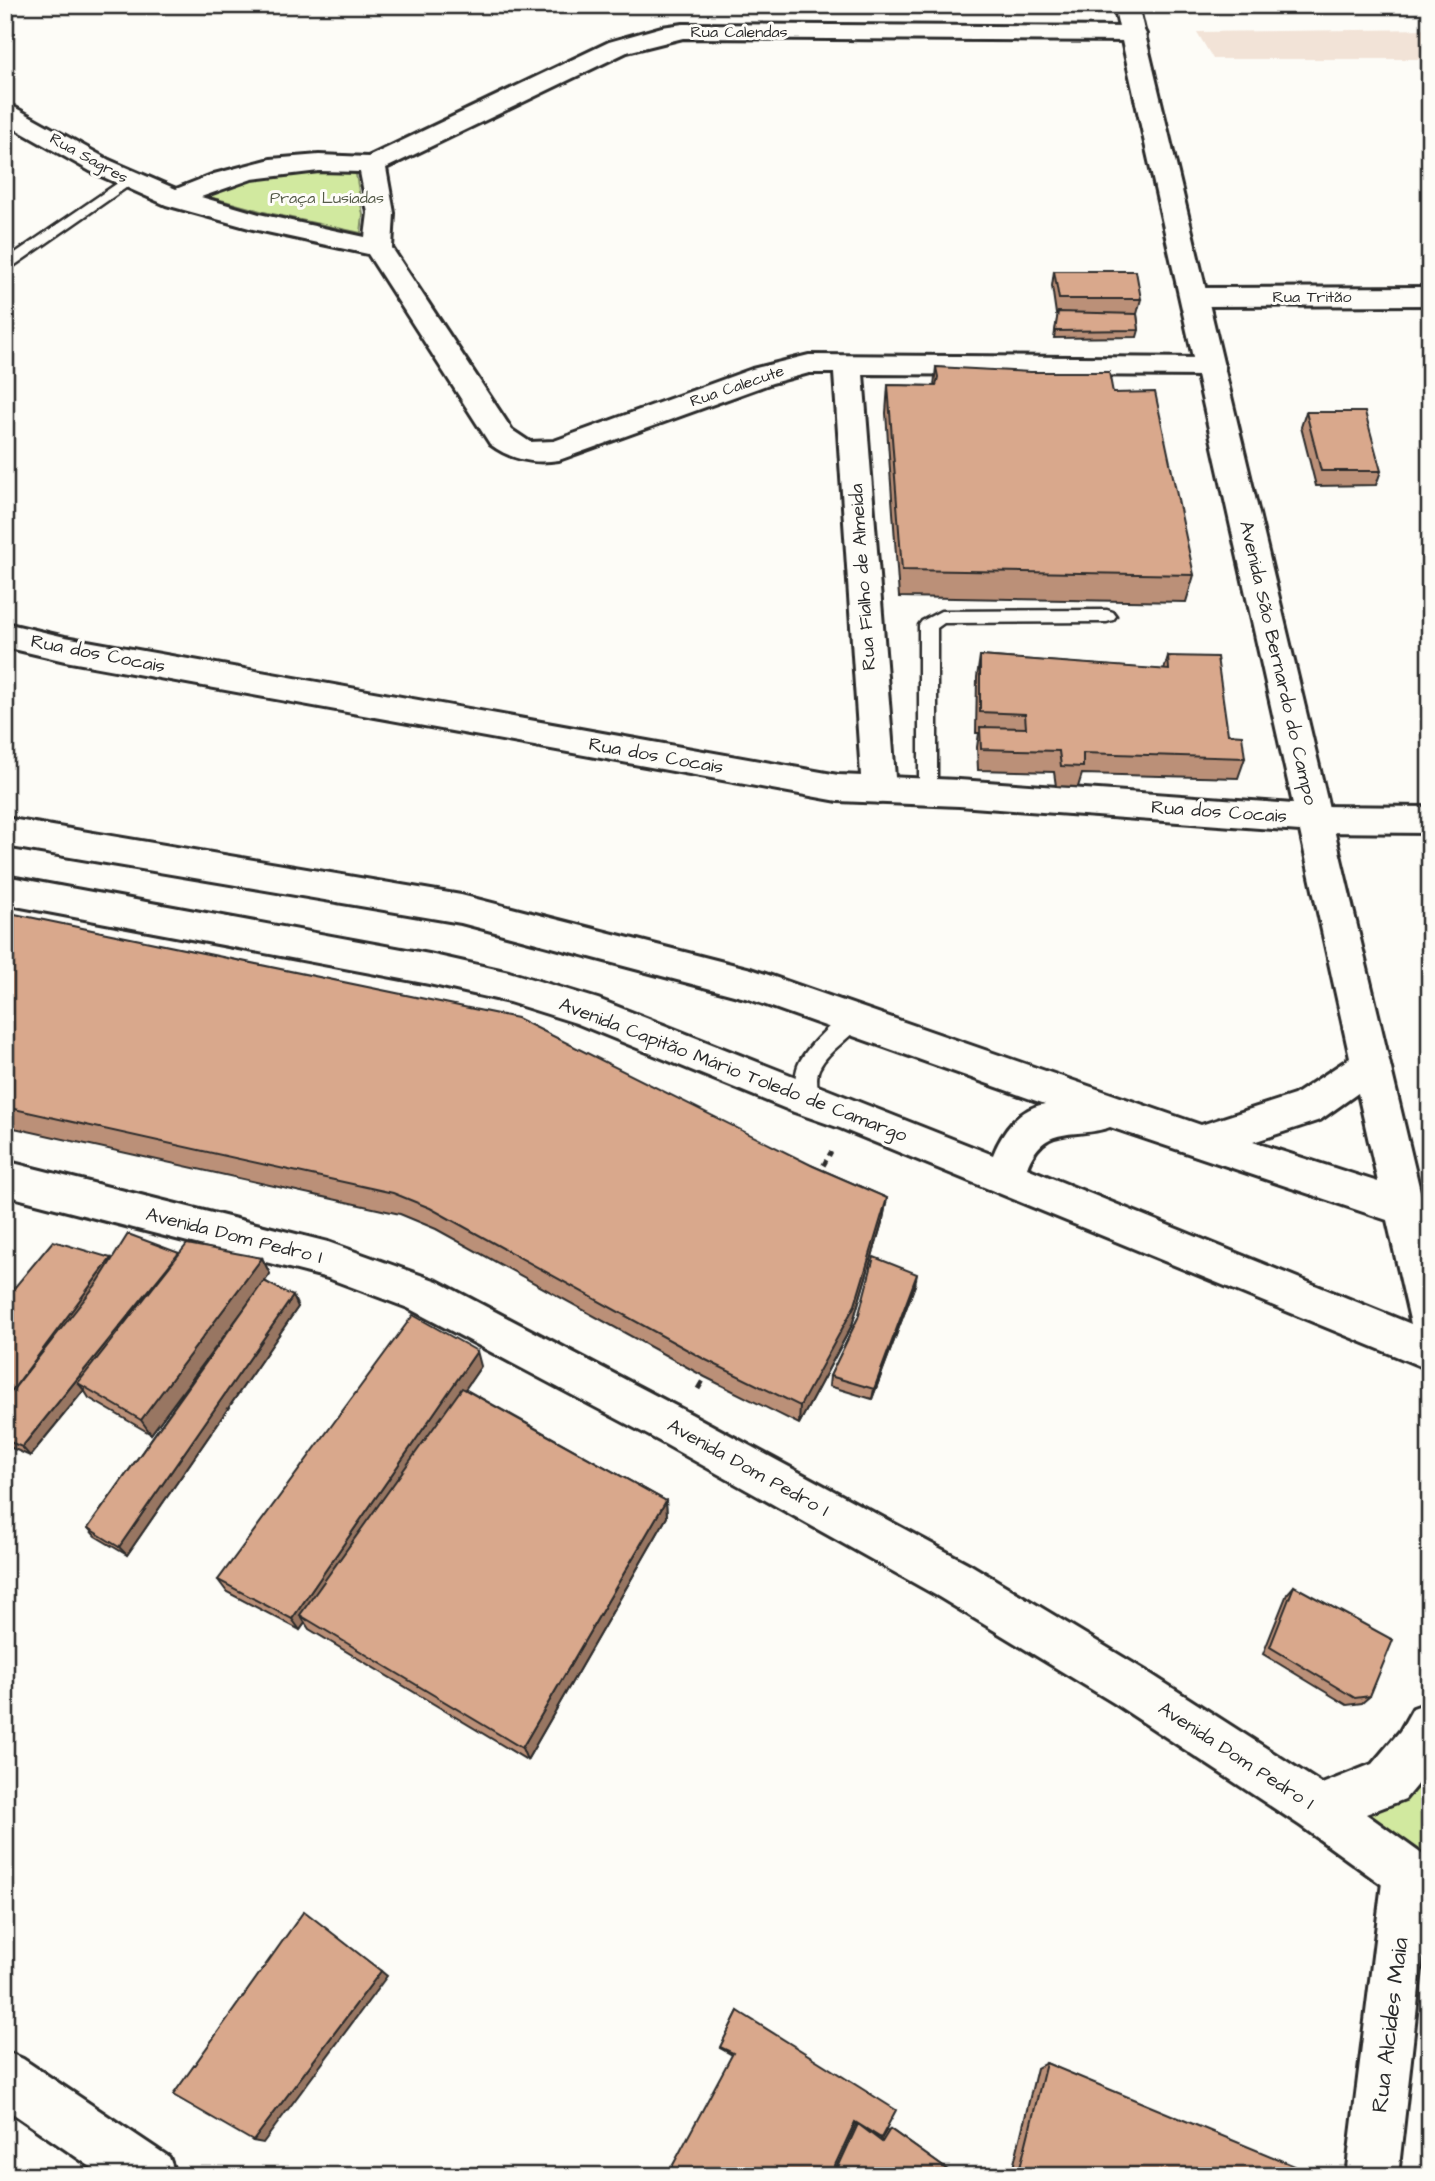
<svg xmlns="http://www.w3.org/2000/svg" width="1435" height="2181" font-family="'Architects Daughter',sans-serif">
<rect width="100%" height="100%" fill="#fdfcf7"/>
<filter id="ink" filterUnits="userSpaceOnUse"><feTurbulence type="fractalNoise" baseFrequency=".0143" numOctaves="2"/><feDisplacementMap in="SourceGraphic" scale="14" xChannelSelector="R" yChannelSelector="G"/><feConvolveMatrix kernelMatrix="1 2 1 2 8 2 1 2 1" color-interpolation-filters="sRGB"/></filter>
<g filter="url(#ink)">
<path fill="#f2e3d7" d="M1430,29V59H1213L1197,32Z"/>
<path fill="#d1e99f" stroke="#7e8a65" stroke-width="2" d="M329,171L356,174L363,215L361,233L268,213L206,196C245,178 286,173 329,171Z
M1430,1756V1863L1359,1810Z"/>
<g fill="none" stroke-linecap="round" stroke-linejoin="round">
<defs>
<path id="lane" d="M128,176L133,177L135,180L133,183L5,272V260Z
M1107,610L1113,612L1116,616L1113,620L1107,622L944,623L937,628V792L935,797L928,799L921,797L919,792V625L922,621L941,611Z
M853,1011L860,1013L863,1019C853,1039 829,1048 819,1069C814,1080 821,1094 815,1106L808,1109L801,1106C796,1097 794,1079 797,1069C801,1051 837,1016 853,1011Z"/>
<path id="street" d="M683,24L1134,27L1143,29L1146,34L1143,39L1134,41L683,38L627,52L386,168L394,213L392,248L512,430L530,442L554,441L752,369L809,355L1211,358L1221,360L1225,367L1221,374L1211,376L863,374L896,790L891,799L879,803L867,799L862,790L834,373H809L772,383L559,460C534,464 511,460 490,444L368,254L253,229L166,205L90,171L5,123V104L14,107L109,160L176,189L214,174L271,159L319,155L368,157L609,42L662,27ZM319,171L360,172L368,213L365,237L259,214L201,197L252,179Z
M1430,287V305L1195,306L1185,303L1181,297L1185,291L1195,288Z
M1313,806L1430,807V833L1313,832L1301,829L1296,819L1301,809Z
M1407,1850L1424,1857L1430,1870V1889L1398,2176H1346L1383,1874L1390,1857Z"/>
<path id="secondary" d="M1114,5H1138L1421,1195L1430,1198V1370L840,1128L794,1112L576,1023L509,1002L429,984L5,904V876L429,954L509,972L598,999L993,1155C1002,1132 1019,1108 1045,1104L749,999L461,923L5,846V818L461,895L751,969L1201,1125L1294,1095L1350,1058L1300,831L959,806L838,801L65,661L5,647V623L65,637L838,775L959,780L1293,804ZM1358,1093L1378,1182L1253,1142L1320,1120ZM1110,1127L1387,1220L1411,1324L1027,1168C1045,1122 1073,1140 1110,1127Z
M5,1161L328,1242L437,1281L691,1414L971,1565L1146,1671L1322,1784L1372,1764L1400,1731L1413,1708L1430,1702V1769L1405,1799L1366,1814L1430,1860V1914L1413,1907L1301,1826L1114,1703L939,1597L661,1442L408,1308L328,1278L5,1195Z
M5,2051L23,2059L169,2157L176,2176H104L5,2108Z"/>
</defs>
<use href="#lane" stroke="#2b2b2b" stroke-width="5"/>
<use href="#street" stroke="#2b2b2b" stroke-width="6"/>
<use href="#secondary" stroke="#2b2b2b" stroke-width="6"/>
<path stroke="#2b2b2b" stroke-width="4.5" stroke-dasharray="6 5" stroke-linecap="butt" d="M818,1175L831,1152"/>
<path stroke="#2b2b2b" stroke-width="5" stroke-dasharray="9 6" stroke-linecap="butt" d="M698,1389L705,1377"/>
<use href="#lane" fill="#fdfcf7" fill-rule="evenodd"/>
<use href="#street" fill="#fdfcf7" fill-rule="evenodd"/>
<use href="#secondary" fill="#fdfcf7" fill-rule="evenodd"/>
</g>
<path fill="#bb9078" stroke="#2b2b2b" stroke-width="2" d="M1054,271L1141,299L1137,314L1139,330L1137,337L1054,338L1058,314H1056L1052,286Z
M936,367L1113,393L1194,575L1186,602L899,597L886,413L888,385L934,386Z
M1306,412L1381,471L1376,485L1316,486L1301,427Z
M980,656L1164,670L1168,656L1245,758L1238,778L1082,774L1078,787L1056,786L1054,772L978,770L977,747L979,733H976L977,677Z
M5,912L813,1166L887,1198L883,1219L852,1325L799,1424L705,1377L436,1229L400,1214L5,1126Z
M1430,931V970L1424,942Z
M179,1253L262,1258L270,1274L265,1281L298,1307L127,1555L95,1536L88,1528L232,1325L151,1434L89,1398L84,1390L30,1456L5,1445V1299Z
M915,1285L872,1399L829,1386L830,1376L858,1318Z
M481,1366L465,1389L666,1501L667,1517L527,1760L309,1629L305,1623L300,1630L227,1592L218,1580Z
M1294,1586L1370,1696L1362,1703L1347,1705L1263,1654L1287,1594Z
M738,2011L881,2138H880L868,2131L880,2141L886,2131L890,2129L956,2176H832L855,2126L857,2125L720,2048Z
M1046,2063L1293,2176H1011L1037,2068Z"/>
<path fill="#987662" stroke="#2b2b2b" stroke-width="2" d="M887,1198L883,1219L852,1325L799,1424L800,1406Z
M179,1253L185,1264L78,1383L84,1390L30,1456L22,1447Z
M111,1258L114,1264L5,1400Z
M262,1258L270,1274L151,1434L141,1420Z
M917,1274L915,1285L872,1399L874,1389Z
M293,1296L298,1307L127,1555L119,1547Z
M477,1351L481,1366L307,1620L300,1615L305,1623L300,1630L292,1619Z
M666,1501L667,1517L527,1760L522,1748Z
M381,1971L387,1976L263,2143L253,2141Z"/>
<path fill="#d9a88c" stroke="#2b2b2b" stroke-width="2" d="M1054,271H1136L1141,299H1059Z
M1058,312L1137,314L1139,330L1055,331Z
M936,367L1031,372H1109L1113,393L1155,392L1194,575L902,570L888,385L936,386L938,377Z
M1306,412H1365L1381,471H1321Z
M980,656L1169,670L1168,656L1217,657L1228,734L1242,735L1245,758L1083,753V767L1061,766L1059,751L981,749L980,727L1026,728L1025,714L980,712Z
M5,912L517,1018L813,1166L887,1198L855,1305L800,1406L704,1359L430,1208L393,1193L5,1107Z
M128,1234L179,1253L22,1447L5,1440V1400L98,1282Z
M53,1241L111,1258L5,1400V1299Z
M187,1244L262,1258L141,1420L78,1383Z
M874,1257L917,1274L874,1389L830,1376L858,1318Z
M264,1281L293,1296L119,1547L88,1528Z
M413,1315L477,1351L292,1619L218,1580Z
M462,1388L666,1501L522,1748L300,1615Z
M1294,1586L1393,1640L1370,1696L1355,1698L1270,1647Z
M304,1911L381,1971L253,2141L173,2095Z
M738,2011L896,2110L881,2138L855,2122L830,2176H667L733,2053L720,2047Z
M1046,2063L1295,2166L1293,2176H1018Z
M858,2124L882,2142L890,2129L956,2176H834Z"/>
</g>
<g text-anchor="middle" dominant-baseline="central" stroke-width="6" stroke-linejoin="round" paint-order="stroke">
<g font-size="16" fill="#2b2b2b" stroke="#fdfcf7">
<text x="739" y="32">Rua Calendas</text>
<text transform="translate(89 158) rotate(29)">Rua Sagres</text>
<text x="1312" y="297">Rua Tritão</text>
<text transform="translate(737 386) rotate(-19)">Rua Calecute</text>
</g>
<g font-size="16" fill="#545a48" stroke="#fdfcf7">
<text x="327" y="198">Praça Lusíadas</text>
</g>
<g font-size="19" fill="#2b2b2b" stroke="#fdfcf7">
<text transform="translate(863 577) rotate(-94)">Rua Fialho de Almeida</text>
<text transform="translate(98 654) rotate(11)">Rua dos Cocais</text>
<text transform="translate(1278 663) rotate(77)">Avenida São Bernardo do Campo</text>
<text transform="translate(656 756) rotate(10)">Rua dos Cocais</text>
<text transform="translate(1219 812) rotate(4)">Rua dos Cocais</text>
<text transform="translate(733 1070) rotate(21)">Avenida Capitão Mário Toledo de Camargo</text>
<text transform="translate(234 1236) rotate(14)">Avenida Dom Pedro I</text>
<text transform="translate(748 1468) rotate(29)">Avenida Dom Pedro I</text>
<text transform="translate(1236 1756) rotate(33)">Avenida Dom Pedro I</text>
</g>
<g font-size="23" fill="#2b2b2b" stroke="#fdfcf7">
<text transform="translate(1390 2025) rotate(-83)">Rua Alcides Maia</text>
</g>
</g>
<rect width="1435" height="2181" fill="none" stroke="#fdfcf7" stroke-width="28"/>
<rect x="14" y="14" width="1407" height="2153" fill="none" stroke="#2b2b2b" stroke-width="2.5" filter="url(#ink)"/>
</svg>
